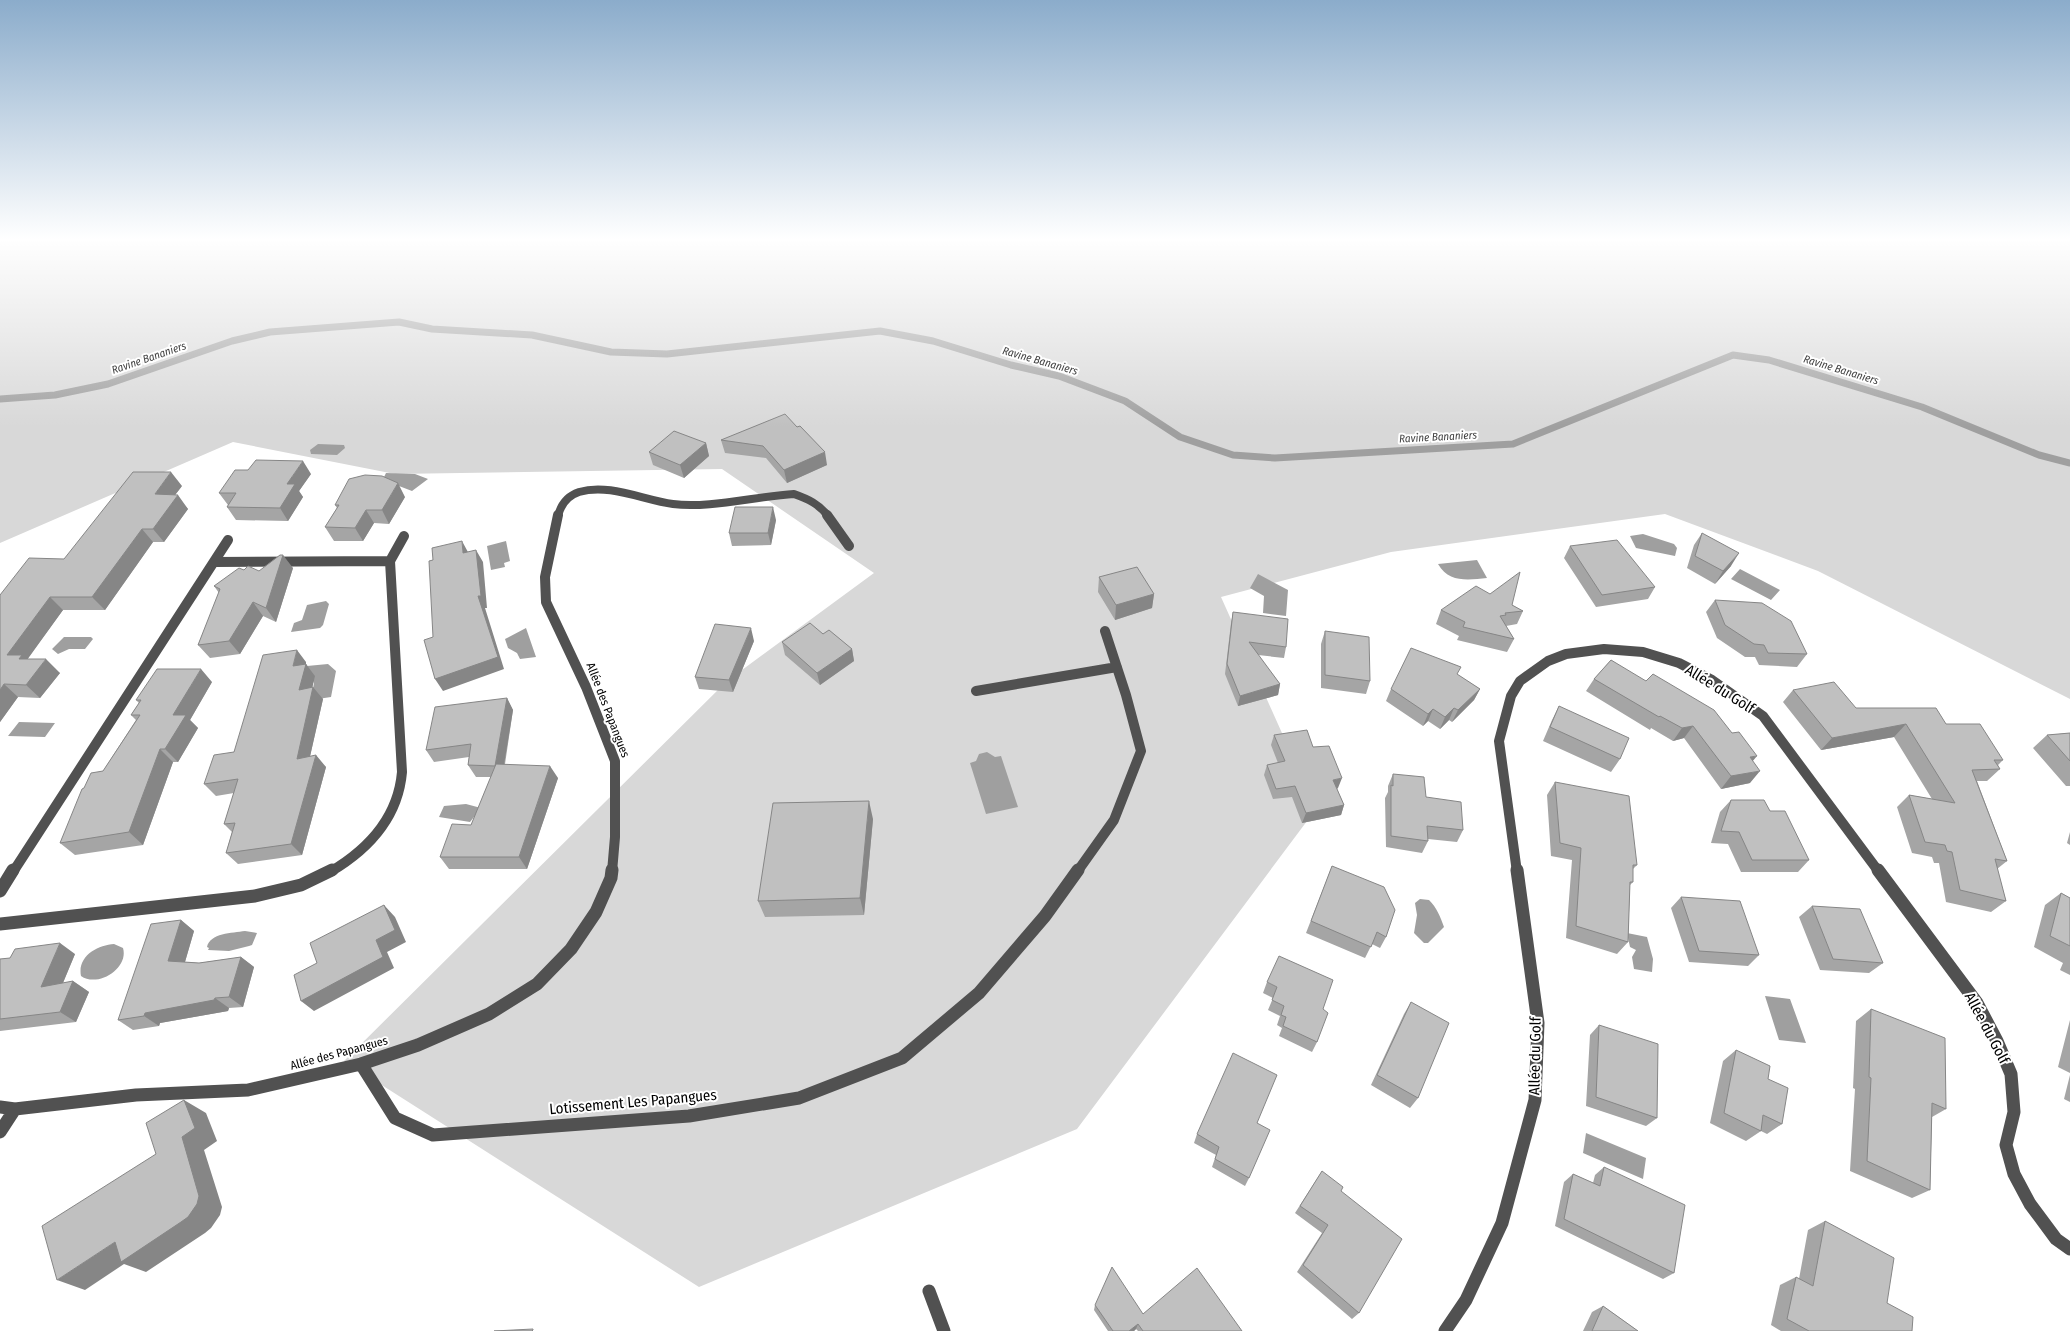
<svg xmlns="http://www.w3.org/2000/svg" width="2070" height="1331" font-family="'Fira Sans Condensed',sans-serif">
<rect width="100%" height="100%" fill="#fff"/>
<path fill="#d8d8d8" d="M0,241H2070V699L1818,571L1665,514L1391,552L1221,597L1316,809L1077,1129L699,1287L344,1061L727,681L874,573L722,469L395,474L233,442L0,543Z"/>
<path fill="#9f9f9f" d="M318,444L344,445L345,448L337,455L311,454L310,450Z
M386,473L415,474L428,479L412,491L399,486L380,485Z
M1643,534L1674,544L1677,548L1675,556L1636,548L1630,536Z
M506,541L510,561L504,563L505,567L491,570L487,546Z
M1477,560L1487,578C1468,580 1449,583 1438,564Z
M1740,569L1780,590L1771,600L1731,579Z
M1258,574L1288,590L1286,616L1263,613L1264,596L1250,588Z
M326,601L329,604L323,625L320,628L291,632L294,623L302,620L307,605Z
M526,628L536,657L520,659L517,653L508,648L505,639Z
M64,637H91L93,639L85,649H69L58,654L52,649Z
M328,664L336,671L331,697L311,700L314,683L307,666Z
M19,722L55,723L45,737L8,736Z
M987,752L995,757L1001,756L1018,807L986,814L970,763L976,761L979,754Z
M466,804L481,808L470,822L439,817L444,806Z
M1420,899L1429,900C1437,908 1440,916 1444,927L1428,943H1424L1414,933L1417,915L1415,903Z
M245,931L257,933L252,945L249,946L229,951L208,950L209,948L207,947C210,933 232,933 245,931Z
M1627,933L1647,937L1653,959L1652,972L1634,969L1632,957L1636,950L1630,947Z
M114,944L123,948C129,968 98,988 81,976C77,956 98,945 114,944Z
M1765,996L1790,999L1806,1043L1779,1040Z
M1586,1133L1646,1158L1643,1179L1583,1153Z"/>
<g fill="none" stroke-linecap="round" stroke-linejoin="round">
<path stroke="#9f9f9f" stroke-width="7" d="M0,399L55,395L108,384L232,341L270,332L399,322L432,329L532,335L611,352L667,354L880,331L933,341L1011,365L1059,376L1125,401L1180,437L1233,455L1275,458L1513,444L1733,355L1769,360L1922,407L2039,455L2070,463"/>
<path stroke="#515151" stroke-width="8" d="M558,516C561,504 567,496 579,492C609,483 643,500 673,504C708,509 757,496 794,494C808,499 819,504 828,516"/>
<path stroke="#515151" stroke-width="10" d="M558,515L545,577L546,602L586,687L615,761V837L612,872
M827,515L849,546
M214,562L390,561
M976,691L1117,667
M13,872L228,540
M330,872C369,849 398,818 402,772L390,561L404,536
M1077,872L1114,820L1141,751L1126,695L1105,631
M1517,872L1499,741L1511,696L1520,681L1548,661L1566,654L1604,649L1643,652L1679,663L1712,680L1763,716L1879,872"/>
<path stroke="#515151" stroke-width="13" d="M1878,870L1977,1003L1997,1041L2011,1074L2014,1112L2006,1145L2014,1174L2030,1204L2056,1239L2070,1249
M0,891L13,870
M0,924L255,896L301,885L332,870
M361,1064L395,1118L433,1135L689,1116L799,1098L902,1058L979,993L1045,916L1078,870
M0,1107L15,1109L136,1095L248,1090L361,1064L418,1045L489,1014L537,984L571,949L596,912L611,878L612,870
M0,1132L15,1109
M929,1291L944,1331
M1445,1331L1466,1300L1502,1223L1535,1100L1538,1023L1517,870"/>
</g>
<path fill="#a5a5a5" d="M797,427L827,465L787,483L766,458L725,453L721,440Z
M706,443L709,456L684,478L653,465L649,452Z
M311,474L299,491L303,497L288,521L236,520L227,507L228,505L219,493Z
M182,486L175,495L188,509L164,542H153L105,610H63L27,659L60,673L40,698L18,697L0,722V595L64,559Z
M405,497L389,524L374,523L363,541H334L325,527L337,508L335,505Z
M776,520L771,545L732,546L729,533Z
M1702,533L1731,566L1715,584L1687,568L1694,545Z
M1570,546L1655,587L1648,599L1596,607L1564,558Z
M293,568L276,622L263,616L240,654L210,658L198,645L219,593L214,586L244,570L259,571Z
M1099,577L1154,594L1152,608L1115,620L1098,592Z
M1715,600L1807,654L1797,667L1759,665L1755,657H1745L1717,638L1706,612Z
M1512,605L1523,611L1517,624L1506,626L1514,639L1507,652L1457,640L1459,636L1436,624L1441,610Z
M1233,612L1286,647L1284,658L1258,655L1280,684L1278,695L1238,706L1225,674L1231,623Z
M1325,631L1370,681L1366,694L1321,688V644Z
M823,634L852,649L854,661L820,685L785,655L782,642Z
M754,641L733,692L699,689L695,677Z
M1611,660L1753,761L1750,783L1721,789L1684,738L1673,741L1651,728L1650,730L1586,691L1594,679Z
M306,662V664L315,676L312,687H313L323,699L310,756L326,767L302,855L238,864L226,853L232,832L224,824L234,793L216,796L204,784L234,752Z
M1458,675L1480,689L1474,700L1452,722L1449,720L1440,729L1428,721L1423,726L1386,701L1391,689Z
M212,682L190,720L198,728L178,762H173L143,845L75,855L60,843L84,788L103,771L136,720L131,715L139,703L136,700Z
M1793,690L1856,708L1946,724L2003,760L1998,765L2000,769L1987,781H1977L2007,861L1997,869L2006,901L1991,912L1946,902L1939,863H1934L1932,857L1912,853L1897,807L1909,795L1932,799L1894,737L1821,750L1783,702Z
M507,698L513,710L505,764L558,778L527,869H449L440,857L471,825L491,777H476L468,765L469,757L434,762L426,750Z
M1559,706L1620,759L1611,772L1543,741L1552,720Z
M2070,733V786H2066L2033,748L2047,735Z
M1274,735L1313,747L1338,788L1337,789L1344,805L1341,815L1302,823L1292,797L1273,799L1264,775L1267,765L1278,763L1271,745Z
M1393,774L1426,797L1463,830L1457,842L1428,839V841L1422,853L1386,847L1385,798L1388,792V786Z
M1555,782L1637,865L1633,869V882L1630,885L1628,942L1617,954L1566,938L1572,860L1551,856L1547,795Z
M1731,800L1770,811L1809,860L1798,872H1741L1728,844L1711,843L1720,812Z
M873,819L864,915L765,917L758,901Z
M2070,832V845L2067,843Z
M1332,866L1386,937L1380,948L1372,944L1365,958L1306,933Z
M2061,893L2070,898V975L2060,970L2063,963L2034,947L2045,905Z
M1681,897L1759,955L1748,966L1689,962L1671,908Z
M1812,906L1883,963L1869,973L1820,970L1799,917Z
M181,920L194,931L185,962L199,963L241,957L254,967L243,1007L229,1008L228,1011L160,1023L159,1026L133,1030L118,1020Z
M75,954L63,983L73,981L89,992L76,1022L0,1031V959Z
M1267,982L1323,1009L1317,1042L1312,1052L1279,1036L1282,1028L1277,1025L1280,1016L1268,1010L1273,998L1263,993Z
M1411,1002L1418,1098L1410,1108L1371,1085L1404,1014Z
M1871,1009L1946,1109L1932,1117L1930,1190L1912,1198L1850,1171L1855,1089L1853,1088L1856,1021Z
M2070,1020V1073L2058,1067Z
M1599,1025L1657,1118L1646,1126L1586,1106L1590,1035Z
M1736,1050L1768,1079L1782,1124L1767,1134L1761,1131L1746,1141L1710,1123L1723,1061Z
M2070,1075V1102L2064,1099Z
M1257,1123L1249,1178L1245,1186L1212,1167L1216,1155L1194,1143L1197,1134Z
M1604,1167L1674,1273L1663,1279L1555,1226L1564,1182L1573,1174L1593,1183L1595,1175Z
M1322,1171L1359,1313L1352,1319L1297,1272L1322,1233L1295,1213Z
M1825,1221L1887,1303L1912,1331H1781L1771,1325L1780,1285L1796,1277L1799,1279L1808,1230Z
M1095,1305L1143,1314L1242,1331H1138L1136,1329L1134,1331H1108L1094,1310Z
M1603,1306L1638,1331H1583L1592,1312Z"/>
<path fill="#868686" d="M706,443L709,456L684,478L680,465Z
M825,452L827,465L787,483L784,470Z
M303,461L311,474L299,491L303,497L288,521L280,508L287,484Z
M171,472L182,486L165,508L155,494Z
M398,483L405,497L389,524L382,510Z
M178,495L188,509L164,542L153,529Z
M773,507L776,520L771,545L768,533Z
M366,510L374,523L363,541L355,528Z
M142,529L153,542L105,610L92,597Z
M462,541L469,554L463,553Z
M476,550L483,562L487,608H485L504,669L443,691L435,679L478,596Z
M1739,553L1731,566L1715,584L1723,571Z
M283,555L293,568L276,622L266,608Z
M1154,594L1152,608L1115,620L1116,605Z
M50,597L63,610L27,660L36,669L7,655Z
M253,602L263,616L240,654L229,641Z
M751,628L754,641L733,692L729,680Z
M852,649L854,661L820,685L817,673Z
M297,650L306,662V664L315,676L309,702L299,690L293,666Z
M46,659L60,673L40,698L26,685Z
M201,669L212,682L190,720L198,728L178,762L165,749L173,715Z
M4,684L18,697L0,722V690Z
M1280,684L1278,695L1238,706L1240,696Z
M313,687L323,699L307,770L297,759Z
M1480,689L1474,700L1452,722L1458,710Z
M507,698L513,710L502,777L495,766Z
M1454,708L1449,720L1440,729L1445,717Z
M1433,709L1428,721L1423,726L1428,714Z
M1906,724L1894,737L1821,750L1832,738Z
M1693,726L1684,738L1673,741L1682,728Z
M160,749L173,762L143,845L129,832Z
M316,755L326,767L302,855L291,844Z
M1757,756L1747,768L1750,757Z
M550,766L558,778L527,869L519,857Z
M1760,771L1750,783L1721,789L1731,776Z
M1342,778L1338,788L1330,790L1333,780Z
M869,801L873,819L864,915L860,898Z
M1344,805L1341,815L1302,823L1306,813Z
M384,905L395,917L406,942L387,952L394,968L314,1011L301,1001L376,940Z
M181,920L194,931L182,972L168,961Z
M60,943L75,954L57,997L41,987Z
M241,957L254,967L243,1007L229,997Z
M73,981L89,992L76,1022L60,1012Z
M215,998L229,1008L228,1011L160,1023L159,1026L144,1016L145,1013Z
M184,1100L206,1113L217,1141L204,1150L222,1207L220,1215L211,1228L205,1233L146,1272L124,1264L85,1290L57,1280L115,1242L182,1137Z
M1138,1324L1136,1329L1134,1331H1129Z"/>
<path fill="#c0c0c0" stroke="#868686" d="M785,414L797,427L800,426L825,452L784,470L763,446L721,440Z
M674,431L706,443L680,465L649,452Z
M256,460L303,461L287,484H295L280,508L227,507L236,493H219L235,470H248Z
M133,472H171L155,494L178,495L153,529H142L92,597H50L7,655H22L19,659H46L26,685L4,684L0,690V595L29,558L64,559Z
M365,475L382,476L398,483L382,510H366L355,528L325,527L339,505H335L349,479Z
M735,507H773L768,533H729Z
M1702,533L1739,553L1723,571L1695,556Z
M1617,540L1655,587L1602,595L1570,546Z
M462,541L463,553L476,550L481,596H478L498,657L435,679L424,640L433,637L429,561L433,560L432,548Z
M280,555H283L266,608L253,602L229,641L198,645L220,589L214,586L239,568L244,570L248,566L259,571Z
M1137,567L1154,594L1116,605L1099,577Z
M1520,572L1512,605L1523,611L1505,613L1506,615L1500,616L1514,639L1463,627L1465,622L1441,610L1476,586L1490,594Z
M1715,600L1762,603L1791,621L1807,654L1768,653L1764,645L1754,644L1725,625Z
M1233,612L1288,619L1286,647L1249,642L1280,684L1240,696L1227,664Z
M810,623L823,634L829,630L852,649L817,673L782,642Z
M715,624L751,628L729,680L695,677Z
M1325,631L1369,637L1370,681L1325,675Z
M1411,648L1461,667L1457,674L1480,689L1458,710L1454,708L1445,717L1433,709L1428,714L1391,689Z
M297,650L293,666L306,664L299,690L313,687L297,759L316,755L291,844L226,853L235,823L224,824L238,779L204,784L214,755L234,752L263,655Z
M1611,660L1646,681L1653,674L1714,710L1732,733L1739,732L1757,756L1750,757L1760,771L1731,776L1693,726L1682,728L1660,716L1659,717L1594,679Z
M157,669H201L173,715H186L165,749H160L129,832L60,843L82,789L84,788L91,773L103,771L140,715H131L141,700H136Z
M1834,682L1856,708H1936L1946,724H1980L2003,760H1994L2000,769L1972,770L2007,861L1995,859L2006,901L1960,890L1952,852L1947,851L1945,845L1925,842L1909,795L1955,803L1906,724L1832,738L1793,690Z
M507,698L495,766L468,765L471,744L426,750L435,707Z
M1559,706L1629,738L1620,759L1550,727Z
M1307,730L1313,747L1329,746L1342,778L1333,780L1344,805L1306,813L1295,786L1276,789L1267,765L1285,761L1274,735Z
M2070,733V761L2047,735Z
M496,764L550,766L519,857H440L452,824L471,825Z
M1393,774L1424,777L1426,797L1461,802L1463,830L1427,826L1428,841L1391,836V785L1393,786Z
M1555,782L1629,796L1637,865H1633V882H1630L1628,942L1576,926L1581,848L1560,843Z
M1731,800H1764L1770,811H1785L1809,860H1752L1739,832L1721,831Z
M869,801L860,898L758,901L773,803Z
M1332,866L1384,887L1395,910L1386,937L1377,932L1371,947L1311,921Z
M2061,893L2070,898V946L2050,936Z
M1681,897L1740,901L1759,955L1699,951Z
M384,905L395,930L376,940L383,957L301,1001L294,975L317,963L310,943Z
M1812,906L1860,909L1883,963L1833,959Z
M181,920L168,961L199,963L241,957L229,997L215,998L214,1000L145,1013L144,1016L118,1020L151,924Z
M60,943L41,987L73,981L60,1012L0,1019V959L10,958L15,949Z
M1279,956L1333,980L1323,1009L1328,1013L1317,1042L1283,1026L1286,1017L1281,1015L1284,1006L1272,1000L1277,987L1267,982Z
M1411,1002L1449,1023L1418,1098L1377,1075Z
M1871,1009L1945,1038L1946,1109L1932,1103L1930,1190L1867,1161L1871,1078L1869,1077Z
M1599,1025L1658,1044L1657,1118L1596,1097Z
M1736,1050L1770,1066L1768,1079L1788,1088L1782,1124L1763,1115L1761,1131L1724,1113Z
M1233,1053L1277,1075L1257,1123L1270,1130L1249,1178L1215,1159L1219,1147L1197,1134Z
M184,1100L195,1128L182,1137L199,1196L197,1204L188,1217L181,1222L121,1262L115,1242L57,1280L42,1226L156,1154L146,1123Z
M1604,1167L1685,1205L1674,1273L1564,1219L1573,1174L1600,1186Z
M1322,1171L1343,1187L1341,1191L1402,1239L1359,1313L1303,1265L1328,1225L1300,1206Z
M1825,1221L1894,1258L1887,1303L1913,1317L1912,1331H1809L1787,1319L1796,1277L1813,1286Z
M1112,1267L1143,1314L1197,1268L1242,1331H1143L1138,1324L1129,1331H1113L1095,1305Z
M1603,1306L1638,1331H1592Z
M533,1329V1330L532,1331H494Z"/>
<linearGradient id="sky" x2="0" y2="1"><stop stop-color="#8baccb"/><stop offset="0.56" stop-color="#fff"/><stop offset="1" stop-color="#fff" stop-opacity="0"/></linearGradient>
<rect width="2070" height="427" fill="url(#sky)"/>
<g text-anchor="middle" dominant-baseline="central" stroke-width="4" stroke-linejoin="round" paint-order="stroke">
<g font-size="11" font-style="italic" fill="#404040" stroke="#fff">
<text transform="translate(149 358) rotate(-19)">Ravine Bananiers</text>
<text transform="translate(1040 361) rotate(16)">Ravine Bananiers</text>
<text transform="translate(1841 370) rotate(17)">Ravine Bananiers</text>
<text transform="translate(1438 437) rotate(-3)">Ravine Bananiers</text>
</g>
<g font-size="12" fill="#000" stroke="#fff">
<text transform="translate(608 710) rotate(69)">Allée des Papangues</text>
<text transform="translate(339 1053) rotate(-15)">Allée des Papangues</text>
</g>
<g font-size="15" fill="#000" stroke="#fff">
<text transform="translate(1720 689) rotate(32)">Allée du Golf</text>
<text transform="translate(1987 1028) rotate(62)">Allée du Golf</text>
<text transform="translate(1535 1056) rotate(-89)">Allée du Golf</text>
<text transform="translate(633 1102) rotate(-5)">Lotissement Les Papangues</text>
</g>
</g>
</svg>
